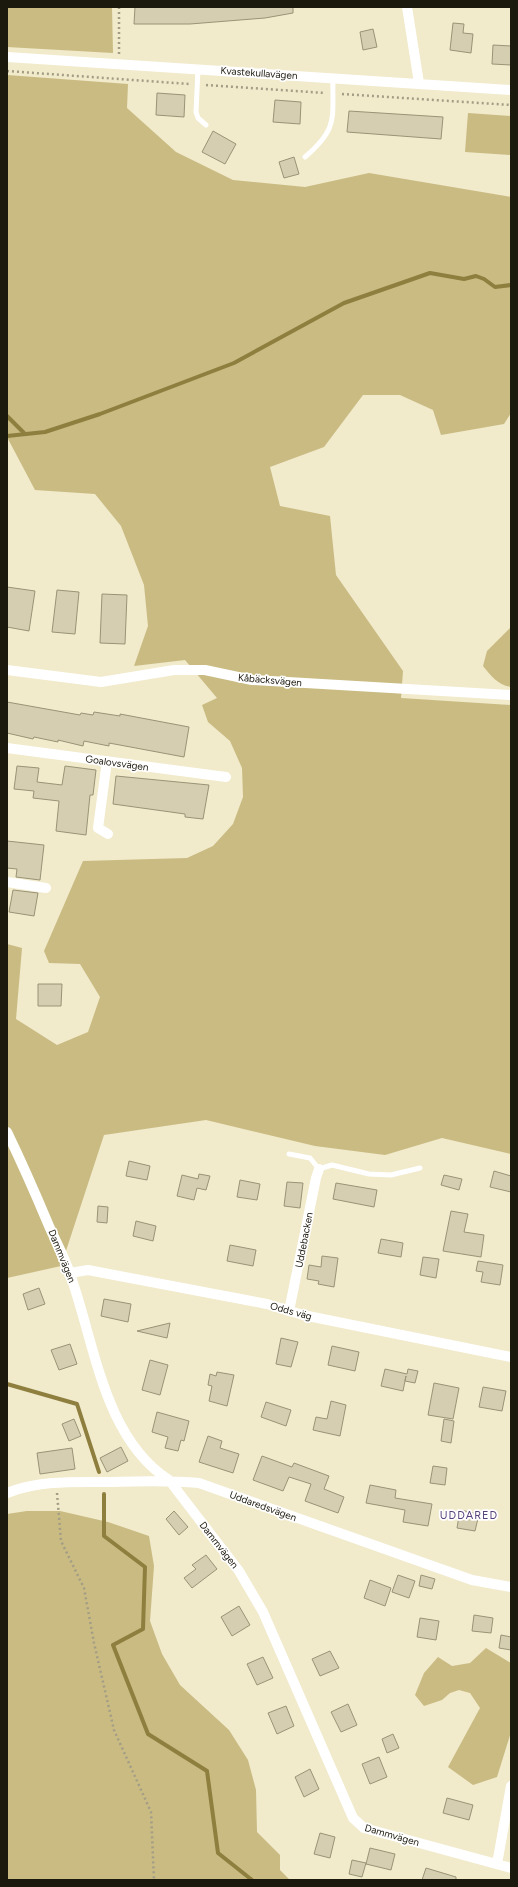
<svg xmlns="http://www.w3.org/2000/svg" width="518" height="1887" font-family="Figtree,sans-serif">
<rect width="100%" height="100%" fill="#f1eacb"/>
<path fill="#c9bb82" d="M7,7H112L113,53L7,47Z
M7,75L128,84L127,108L176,152L233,180L305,187L369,173L511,197V413L504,424L441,435L433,410L400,395H363L324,447L270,467L280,506L330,516L336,575L403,671L401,698L511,705V1154L442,1138L385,1155L315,1146L206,1120L104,1135L61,1266L7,1278V944L22,948L16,1019L57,1045L88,1032L100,997L80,964L49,963L44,951L83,861L187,858L213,846L233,824L243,797L242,768L230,741L208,722L202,705L217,698L185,660L134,666L148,626L144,585L121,526L95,494L35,490L7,437Z
M468,113L511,116V155L465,152Z
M511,627V687C498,685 491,676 483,666L487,651Z
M27,1511H60L108,1522L149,1536L154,1566L150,1621L162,1654L180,1685L229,1730L248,1760L256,1790L257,1832L280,1855V1870L290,1880H7V1514Z
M486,1648L511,1663V1732L497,1777L473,1785L448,1767L480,1708L470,1693L459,1690L450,1693L442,1700L424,1706L415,1695L424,1673L438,1657L452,1666L470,1663Z"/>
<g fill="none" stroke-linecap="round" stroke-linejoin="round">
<path stroke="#8e7f3f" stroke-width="4" d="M7,416L25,434
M7,436L45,432L100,414L234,363L344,303L430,273L464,279L476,276L484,279L495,287L511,285
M7,1384L77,1404L99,1472
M104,1494V1536L145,1567L143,1629L113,1645L148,1734L207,1771L218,1853L252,1880"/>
</g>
<path fill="#d5ceb0" stroke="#9a9477" d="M135,7H293V13L265,18L190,24H134Z
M453,23L464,24L463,33L473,34L471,53L450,50Z
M373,29L377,47L363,50L360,32Z
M493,45L511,46V65L492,64Z
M157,93L185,95L184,117L156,115Z
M275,100L301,102L300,124L273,122Z
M349,111L443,117L441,139L347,132Z
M213,131L236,144L225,164L202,152Z
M294,157L299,174L284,178L279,162Z
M7,587L35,591L29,631L7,627Z
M57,590L79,592L75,634L52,632Z
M102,594L127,595L125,644L100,643Z
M7,702L80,715L81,713L93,715L94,712L120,716V714L189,727L184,757L109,743V746L84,741L83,746L58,740V742L34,737L33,739L7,733Z
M17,766L39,768L37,782L62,785L65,766L96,770L93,795H90L86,835L56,831L59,801L33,798L34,791L14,789Z
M116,776L209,785L203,819L185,817V814L113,804Z
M7,841L44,845L40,880L16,877L17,869L7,868Z
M13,890L38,893L34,916L9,912Z
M38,984H62L61,1006H38Z
M129,1161L150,1166L147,1180L126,1176Z
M494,1171L511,1176V1192L490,1187Z
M199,1174L210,1176L206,1190L197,1188L194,1200L177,1196L182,1175L198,1179Z
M444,1175L462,1179L459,1190L441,1185Z
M240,1180L260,1184L257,1200L237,1197Z
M287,1182L303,1183L300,1208L284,1206Z
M336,1183L377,1190L374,1207L333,1199Z
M98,1206L108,1207L107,1223L97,1222Z
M451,1211L468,1214L464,1232L484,1235L481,1257L443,1251Z
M136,1221L156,1226L153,1241L133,1236Z
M381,1239L403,1243L401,1257L378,1253Z
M230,1245L256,1250L253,1266L227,1261Z
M322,1256L338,1258L334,1287L318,1284L319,1281L307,1279L309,1265L321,1267Z
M423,1257L439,1259L436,1278L420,1275Z
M478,1261L503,1265L500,1285L481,1282L483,1272L476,1271Z
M39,1288L45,1304L28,1310L23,1294Z
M104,1299L131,1304L128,1322L101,1316Z
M170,1323L167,1338L137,1331Z
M281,1338L298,1342L291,1367L276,1364Z
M70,1344L77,1364L59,1370L51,1350Z
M332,1346L359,1352L355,1371L328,1365Z
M150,1360L168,1365L160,1395L142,1390Z
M385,1369L407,1374L408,1369L418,1371L415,1383L405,1381L406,1376L403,1391L381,1386Z
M217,1372L234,1375L227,1406L209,1401L212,1386L208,1385L210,1374L216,1376Z
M434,1383L459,1388L453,1419L428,1415Z
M483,1387L506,1391L502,1411L479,1407Z
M331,1401L346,1405L340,1436L313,1430L316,1417L327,1419Z
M266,1402L291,1410L286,1426L261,1417Z
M157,1412L189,1421L184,1441L181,1440L178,1451L165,1448L168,1437L152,1432Z
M74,1419L81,1436L69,1441L62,1424Z
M444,1419L454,1421L451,1443L441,1441Z
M208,1436L222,1441L220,1448L239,1454L233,1473L199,1462Z
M121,1447L128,1461L107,1472L100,1458Z
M72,1448L75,1469L40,1474L37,1453Z
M262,1456L292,1467L294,1463L329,1476L324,1489L344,1497L338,1513L305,1501L311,1484L289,1477L283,1491L253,1480Z
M433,1466L447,1468L445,1485L430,1483Z
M370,1485L396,1490L395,1498L432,1504L428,1526L403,1522L405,1510L366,1503Z
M460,1510L479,1514L475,1531L457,1528Z
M174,1511L188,1527L179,1535L166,1519Z
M206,1555L217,1569L192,1588L184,1578L196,1569L192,1565Z
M398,1575L415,1581L409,1598L392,1592Z
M421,1575L435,1579L432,1589L419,1586Z
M370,1580L391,1588L385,1606L364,1598Z
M239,1606L250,1625L232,1636L221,1617Z
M474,1615L493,1618L491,1633L472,1631Z
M420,1618L439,1621L436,1640L417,1637Z
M501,1635L511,1637V1650L499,1648Z
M330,1651L339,1668L320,1676L312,1659Z
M263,1657L273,1678L257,1685L247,1664Z
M348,1704L357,1725L341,1732L331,1712Z
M286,1706L294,1726L277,1734L268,1713Z
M393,1734L399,1748L387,1753L382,1739Z
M379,1757L387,1777L370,1784L362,1764Z
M310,1769L319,1789L304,1797L295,1777Z
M447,1798L473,1805L469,1820L443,1813Z
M320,1833L335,1837L330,1858L314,1854Z
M370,1848L395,1854L391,1870L366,1864Z
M352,1860L366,1863L362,1877L349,1874Z
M426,1868L456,1877V1880H422Z"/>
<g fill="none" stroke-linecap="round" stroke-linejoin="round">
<path stroke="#a39d86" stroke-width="2.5" stroke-dasharray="2 3" stroke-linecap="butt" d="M119,54V7
M7,71L189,84
M206,85L325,93
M342,94L511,105
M57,1493L61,1541L84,1588L94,1643L114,1730L151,1812L154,1880"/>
<path stroke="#fff" stroke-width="5" d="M198,69L196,112L198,118L206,125
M305,157C339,128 332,118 333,78
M289,1154L310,1158L319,1169L332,1165L369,1174L391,1175L420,1168"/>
<path stroke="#fff" stroke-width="10" d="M407,7L419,83
M7,57L511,90
M7,670L101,682L174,670H205L252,680L511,695
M7,748L226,777
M107,761L98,828L108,834
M7,882L46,888
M7,1132C22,1163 36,1195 49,1226C56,1242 65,1258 70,1274C95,1343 103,1437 169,1480L239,1571L263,1612L353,1818L364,1828L511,1868
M70,1273L88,1270L267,1304L303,1315L511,1357
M289,1311L316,1178L319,1169
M7,1493C40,1480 75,1482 110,1482C140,1481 169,1480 199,1483L472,1580L511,1587
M497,1864L511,1786"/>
</g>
<g text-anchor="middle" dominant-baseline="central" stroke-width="3.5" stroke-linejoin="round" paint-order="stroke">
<g font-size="10" fill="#1b180d" stroke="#fff">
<text transform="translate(259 73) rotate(4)">Kvastekullavägen</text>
<text transform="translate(270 680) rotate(5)">Kåbäcksvägen</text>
<text transform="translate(117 763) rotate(8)">Goalovsvägen</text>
<text transform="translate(304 1240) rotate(-79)">Uddebacken</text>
<text transform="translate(62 1256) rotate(68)">Dammvägen</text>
<text transform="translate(291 1311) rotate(15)">Odds väg</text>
<text transform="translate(263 1506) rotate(20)">Uddaredsvägen</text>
<text transform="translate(219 1545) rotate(52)">Dammvägen</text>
<text transform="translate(392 1835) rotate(16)">Dammvägen</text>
</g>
<g font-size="11" letter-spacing="1" fill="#58407c" stroke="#fff">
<text x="469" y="1515">UDDARED</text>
</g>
</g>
<rect width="518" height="1887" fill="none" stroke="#1b180d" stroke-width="16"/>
</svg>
